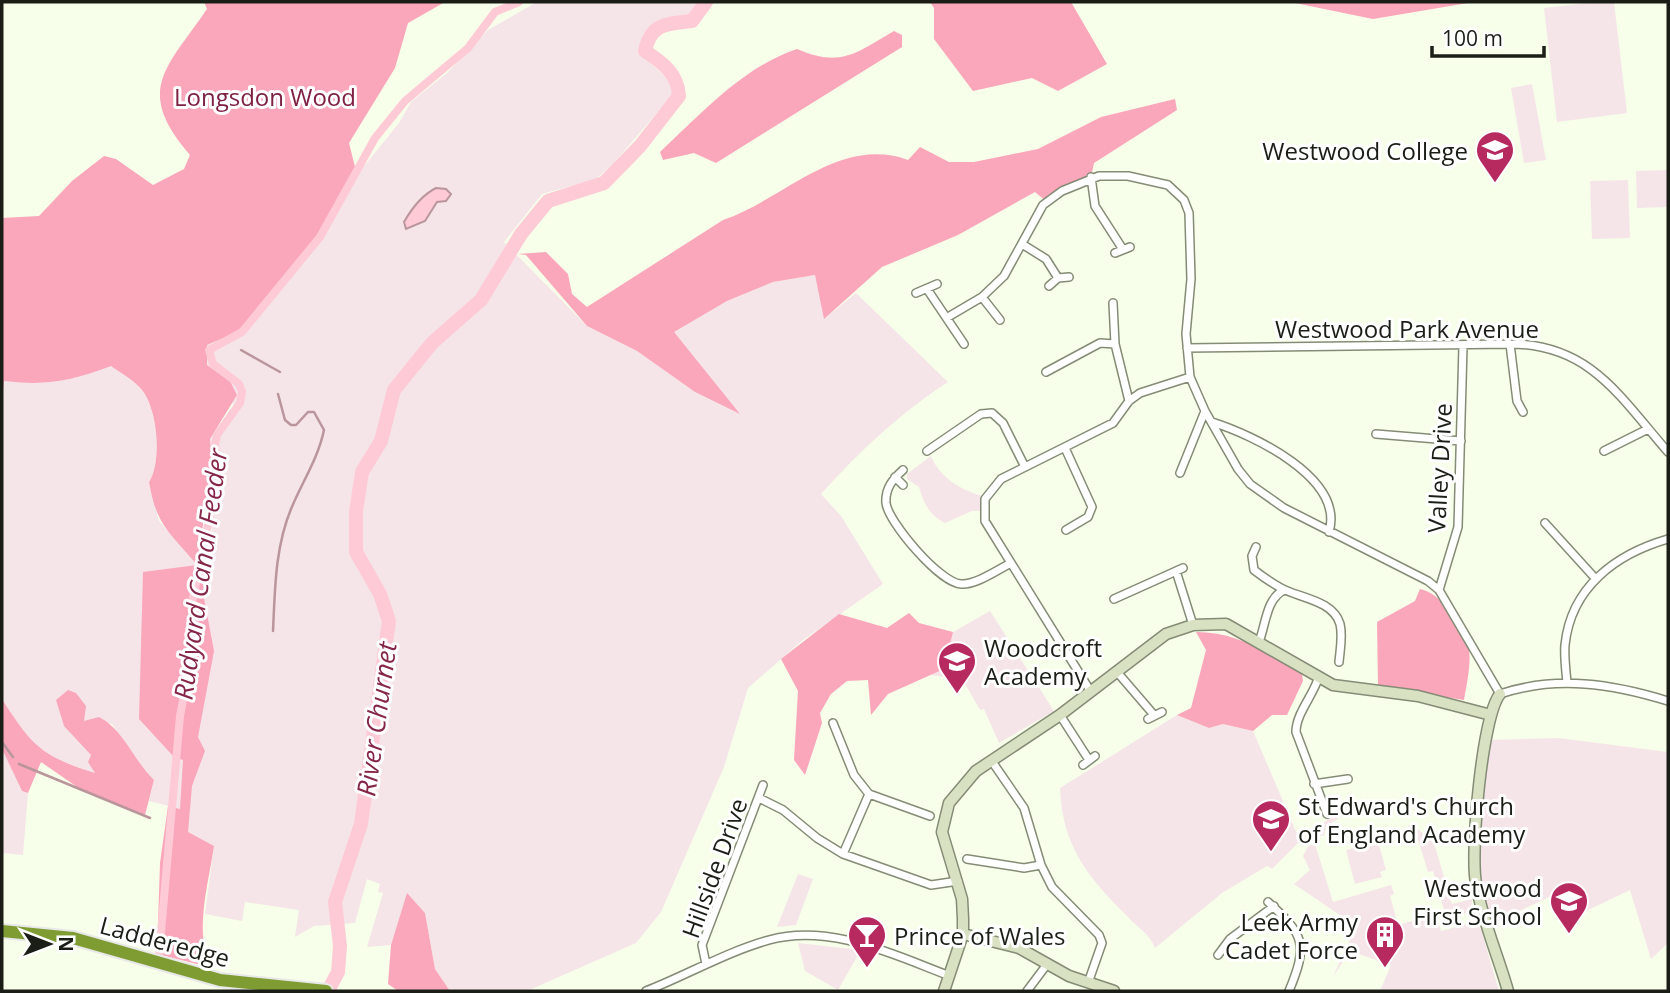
<svg xmlns="http://www.w3.org/2000/svg" width="1670" height="993" font-family="'Open Sans',sans-serif">
<rect width="100%" height="100%" fill="#f7feea"/>
<path fill="#f5e5e9" d="M537,2H702L691,17L656,23L643,34C639,61 655,65 672,83L673,94L613,164L596,179L542,194L504,242L587,326L637,351L695,392L738,413L673,332L727,301L773,282L815,275L825,318L856,293L948,382C899,414 860,451 821,494L841,516L883,584L803,640L748,688L724,767L661,912L636,943L527,991H450L435,969L425,913L407,894L391,945L367,947L383,893L378,892L380,884L367,879L355,923L314,926L295,937L299,910L245,902L242,921L205,914L214,846L180,829V809L149,801L154,780C137,764 124,745 112,724L84,721L83,716L60,717L91,755L96,774L44,754L23,733L2,699L3,381C47,386 70,381 111,365C121,373 135,381 142,390C158,410 162,461 149,482L159,521L198,565L204,598C213,546 215,492 209,439L233,406L230,381L207,365V345L240,331L335,213L357,175L399,123L411,102L447,73L488,30Z
M1597,2H1614L1627,113L1557,122L1544,8Z
M1532,84L1546,160L1524,163L1511,88Z
M1668,170V207L1637,208L1636,171Z
M1628,180L1630,238L1592,239L1590,181Z
M931,456C940,479 963,491 986,497L983,511H972L945,523C929,515 924,504 919,487L907,479V474Z
M990,611L1054,711L999,743L984,709L980,710L960,675L953,678L930,675L944,668L953,632Z
M1177,715L1209,728L1223,724L1253,731L1300,841L1328,819L1356,808L1326,826L1324,835L1298,843L1272,869L1267,866L1222,893L1155,948C1149,933 1138,928 1127,916C1088,877 1062,846 1060,788Z
M1558,738L1668,752V943L1651,959L1630,890L1580,914L1567,889L1491,924L1474,869L1487,740Z
M2,749L22,791L28,793L23,855L2,853Z
M1412,824L1434,843L1452,904L1472,899L1471,911L1447,921L1433,871L1428,872L1416,833L1410,835L1408,826Z
M1371,843L1379,845L1386,870L1380,872L1382,877L1355,884L1346,850Z
M1315,844L1333,902L1391,885L1394,894L1390,896L1398,925L1436,914L1441,931L1475,922L1481,929L1499,991H1380L1391,965L1350,951L1333,977L1356,926L1294,884L1310,870L1303,856L1308,846Z
M798,874L813,879L796,925L777,927Z
M798,943L861,950L838,990L805,971Z"/>
<path fill="#faa6bb" d="M204,2H445L408,23L395,68L349,143L357,175L335,213L240,331L207,345V365L230,381L237,395L210,439L213,476L207,492L198,565H209L204,598L214,651L198,737L205,751L192,786L188,832L214,846C209,882 192,937 213,968L157,954L160,863L168,806L180,809L183,760L174,757L139,719L143,572L197,565C169,531 157,527 149,482C162,462 158,410 142,390C135,381 121,373 111,366C70,381 48,386 4,381L2,402V218L39,216L72,181L104,156L116,159L153,185L184,169L190,155C134,90 166,69 207,9Z
M930,2H1071L1107,64L1058,91L1032,78L973,91L934,39V8Z
M1290,2H1474L1373,19Z
M894,31L902,35V47L716,163L694,153L663,160L660,152C701,114 743,67 797,49C841,68 856,53 894,31Z
M1175,99L1177,110L1094,163L1091,177L1047,202L1035,192L958,235L882,267L824,319L815,275L773,282L727,301L674,332L740,414L695,392L637,351L587,326L526,255L518,254L546,252L568,274L572,294L587,307L723,220C783,200 839,135 908,160L920,147L949,162H974L1038,149L1101,117Z
M1420,589C1440,593 1461,621 1467,640C1473,658 1467,682 1464,700L1378,686L1377,622L1415,601Z
M909,613L919,623L953,632L944,669L888,694L871,715L868,680L847,681L831,694L820,713L822,723L805,775L794,760L798,691L781,659L839,614L887,628Z
M1196,632C1237,632 1267,652 1302,673L1303,681L1287,715H1272L1253,731L1223,724L1209,728L1177,715L1191,708L1206,650Z
M68,690L76,693L86,706L84,721L99,717C124,730 134,761 154,780L145,815L80,789L41,762L28,793L22,791L2,749V699C32,746 41,756 95,773L88,762L91,755L64,726L56,700Z
M407,893L425,913L435,969L450,991H398L388,984L391,945Z"/>
<path fill="#fecad6" stroke="#ba969c" stroke-width="2" d="M436,188L446,189L451,194L446,201L437,202L425,221L406,229L404,222C412,208 422,195 436,188Z"/>
<g fill="none" stroke-linecap="round" stroke-linejoin="round">
<path stroke="#ba969c" stroke-width="2.5" d="M241,350L280,372
M273,631C275,589 275,548 291,509C302,482 318,459 324,430L314,412H308L296,425H291L285,420L278,394
M2,742L13,757
M19,764L150,818"/>
<path stroke="#fecad6" stroke-width="8" d="M159,955L180,716L196,631L192,603L218,475L215,445L217,435L240,403L242,392L239,384L213,364L209,350L242,332L320,237L375,138L405,101L468,48L495,12L519,2"/>
<path stroke="#fecad6" stroke-width="14" d="M328,991L338,972L340,946L335,902L361,824L389,621L380,594L356,552V512L362,472L381,441L394,390L432,343L481,300L521,234L548,201L604,183L640,146L679,96C678,74 663,63 645,51C651,23 666,24 692,21L706,2"/>
<defs>
<path id="street" d="M1091,177L1095,206L1122,248
M1022,244L1046,259L1058,278
M1115,253L1130,247
M1049,286L1058,278L1069,277
M927,289L964,344
M916,293L937,284
M982,297L1000,320
M1113,303L1115,344L1129,401
M948,317L982,297L1004,276L1043,205L1062,191L1099,176H1128L1168,185L1184,200L1189,213L1191,279L1186,334L1190,377L1205,411L1238,469L1250,484L1284,508L1428,581L1439,590L1500,694C1557,675 1613,684 1668,701
M1510,344L1517,401L1523,412
M1187,348L1510,344C1590,344 1620,397 1668,452
M1046,372L1100,343L1115,344
M1212,422C1253,435 1345,478 1329,532
M1376,434L1461,441
M1065,448L1092,507L1088,517L1066,530
M927,451L981,414L992,413L1003,423L1025,467
M1604,451L1648,429
M903,470C893,479 885,488 886,503C888,522 940,583 961,584C976,585 997,570 1011,563
M1180,473L1205,411
M895,477L903,485
M1545,523L1594,577
M1256,547L1252,556L1254,570C1263,577 1272,583 1281,588C1299,598 1333,600 1340,624C1343,636 1340,650 1339,662
M1176,571L1193,625
M1439,590L1458,527L1463,346
M1114,599L1183,568
M1259,642C1266,624 1266,599 1284,590
M1117,672L1154,715
M1318,679C1312,697 1296,714 1296,732L1327,814
M1567,683C1566,671 1564,657 1565,645C1571,587 1616,554 1668,539
M1091,692L985,521V499L1001,479L1113,423L1129,401L1140,393L1190,377
M1060,715L1089,760
M1148,719L1162,712
M833,723L854,775L869,794L930,816
M991,760L1024,808L1041,865L1052,887L1099,935L1102,943L1088,983
M1083,765L1095,756
M1314,784L1348,779
M759,798L783,810L817,838L843,854L931,885L958,881
M843,854L869,794
M967,859L1024,868L1041,865
M1268,902C1305,935 1308,945 1289,991
M1218,955L1230,939L1274,906
M706,964L702,945L763,785
M646,991C687,975 726,952 769,940C830,923 894,955 950,976
M1027,991L1048,963"/>
<path id="secondary" d="M1500,694C1482,716 1470,853 1476,883C1482,920 1498,955 1508,991
M963,934L1019,948L1069,976L1114,991
M944,991L963,934V919L962,899L942,832L949,803L976,771L1060,715L1166,634L1193,625L1226,624L1333,685L1418,696L1491,715"/>
<path id="highway" d="M2,931L73,938L220,980L326,991"/>
</defs>
<use href="#street" stroke="#848c76" stroke-width="10"/>
<use href="#secondary" stroke="#848c76" stroke-width="13"/>
<use href="#highway" stroke="#e8e8e8" stroke-width="16"/>
<use href="#street" stroke="#fff" stroke-width="7"/>
<use href="#secondary" stroke="#d8e1c2" stroke-width="10"/>
<use href="#highway" stroke="#7e9c32" stroke-width="12"/>
</g>
<defs>
<symbol id="school-pin" viewBox="-11 -11 22 30"><path d="M0 17L-7.5 6A9.5 9.5 0 1 1 7.5 6Z" fill="#b72a60" stroke="#fff"/><path d="M0-5L7-2L0 1L-7-2ZM-4 1L0 2.5L4 1V4Q0 6-4 4Z" fill="#fff"/></symbol>
<symbol id="bar-pin" viewBox="-11 -11 22 30"><path d="M0 17L-7.5 6A9.5 9.5 0 1 1 7.5 6Z" fill="#b72a60" stroke="#fff"/><path d="M-6-5H6L.8 .8V4.5H3.5V6h-7V4.5H-.8V.8Z" fill="#fff"/></symbol>
<symbol id="building-pin" viewBox="-11 -11 22 30"><path d="M0 17L-7.5 6A9.5 9.5 0 1 1 7.5 6Z" fill="#b72a60" stroke="#fff"/><path d="M-4-6H4V6H1V3H-1V6H-4ZM-2.5-4.3h1.7v1.8h-1.7ZM.8-4.3h1.7v1.8H.8ZM-2.5-1h1.7V.8h-1.7ZM.8-1h1.7V.8H.8Z" fill="#fff"/></symbol>
</defs>
<g fill-rule="evenodd">
<use href="#school-pin" x="1473" y="128" width="44" height="60"/>
<use href="#school-pin" x="935" y="639" width="44" height="60"/>
<use href="#school-pin" x="1249" y="797" width="44" height="60"/>
<use href="#school-pin" x="1547" y="879" width="44" height="60"/>
<use href="#bar-pin" x="845" y="913" width="44" height="60"/>
<use href="#building-pin" x="1363" y="913" width="44" height="60"/>
</g>
<g text-anchor="middle" dominant-baseline="central" stroke-width="6" stroke-linejoin="round" paint-order="stroke">
<g font-size="24" fill="#7f2043" stroke="#fff">
<text x="265" y="96">Longsdon Wood</text>
</g>
<g font-size="24" fill="#1b1e16" stroke="#fff" text-anchor="end">
<text x="1468" y="150">Westwood College</text>
<text x="984" y="647" text-anchor="start">Woodcroft<tspan x="984" dy="28">Academy</tspan></text>
<text x="1298" y="805" text-anchor="start">St Edward's Church<tspan x="1298" dy="28">of England Academy</tspan></text>
<text x="1542" y="887">Westwood<tspan x="1542" dy="28">First School</tspan></text>
<text x="1358" y="921">Leek Army<tspan x="1358" dy="28">Cadet Force</tspan></text>
<text x="894" y="935" text-anchor="start">Prince of Wales</text>
</g>
<g font-size="24" fill="#1b1e16" stroke="#fff">
<text x="1407" y="328">Westwood Park Avenue</text>
<text transform="translate(1439 468) rotate(-87)">Valley Drive</text>
<text transform="translate(714 868) rotate(-70)">Hillside Drive</text>
<text transform="translate(165 941) rotate(15)">Ladderedge</text>
</g>
<g font-size="26" font-style="italic" fill="#852648" stroke="#fff">
<text transform="translate(200 574) rotate(-82)">Rudyard Canal Feeder</text>
<text transform="translate(376 719) rotate(-82)">River Churnet</text>
</g>
</g>
<rect width="1670" height="993" fill="none" stroke="#1b1e16" stroke-width="7"/>
<g transform="translate(49 944) rotate(90)" stroke="#ffffff" stroke-width="5" paint-order="stroke">
<path d="M0-5L12 26L0 18L-12 26Z" fill="#1b1e16"/>
<text y="-10" font-size="19" font-weight="bold" text-anchor="middle" fill="#1b1e16">N</text>
</g>
<path d="M1432 46v10h112v-10" fill="none" stroke="#1b1e16" stroke-width="3.5"/>
<text x="1442" y="46" font-size="21" fill="#1b1e16" stroke="#ffffff" stroke-width="5" paint-order="stroke">100 m</text>
</svg>
